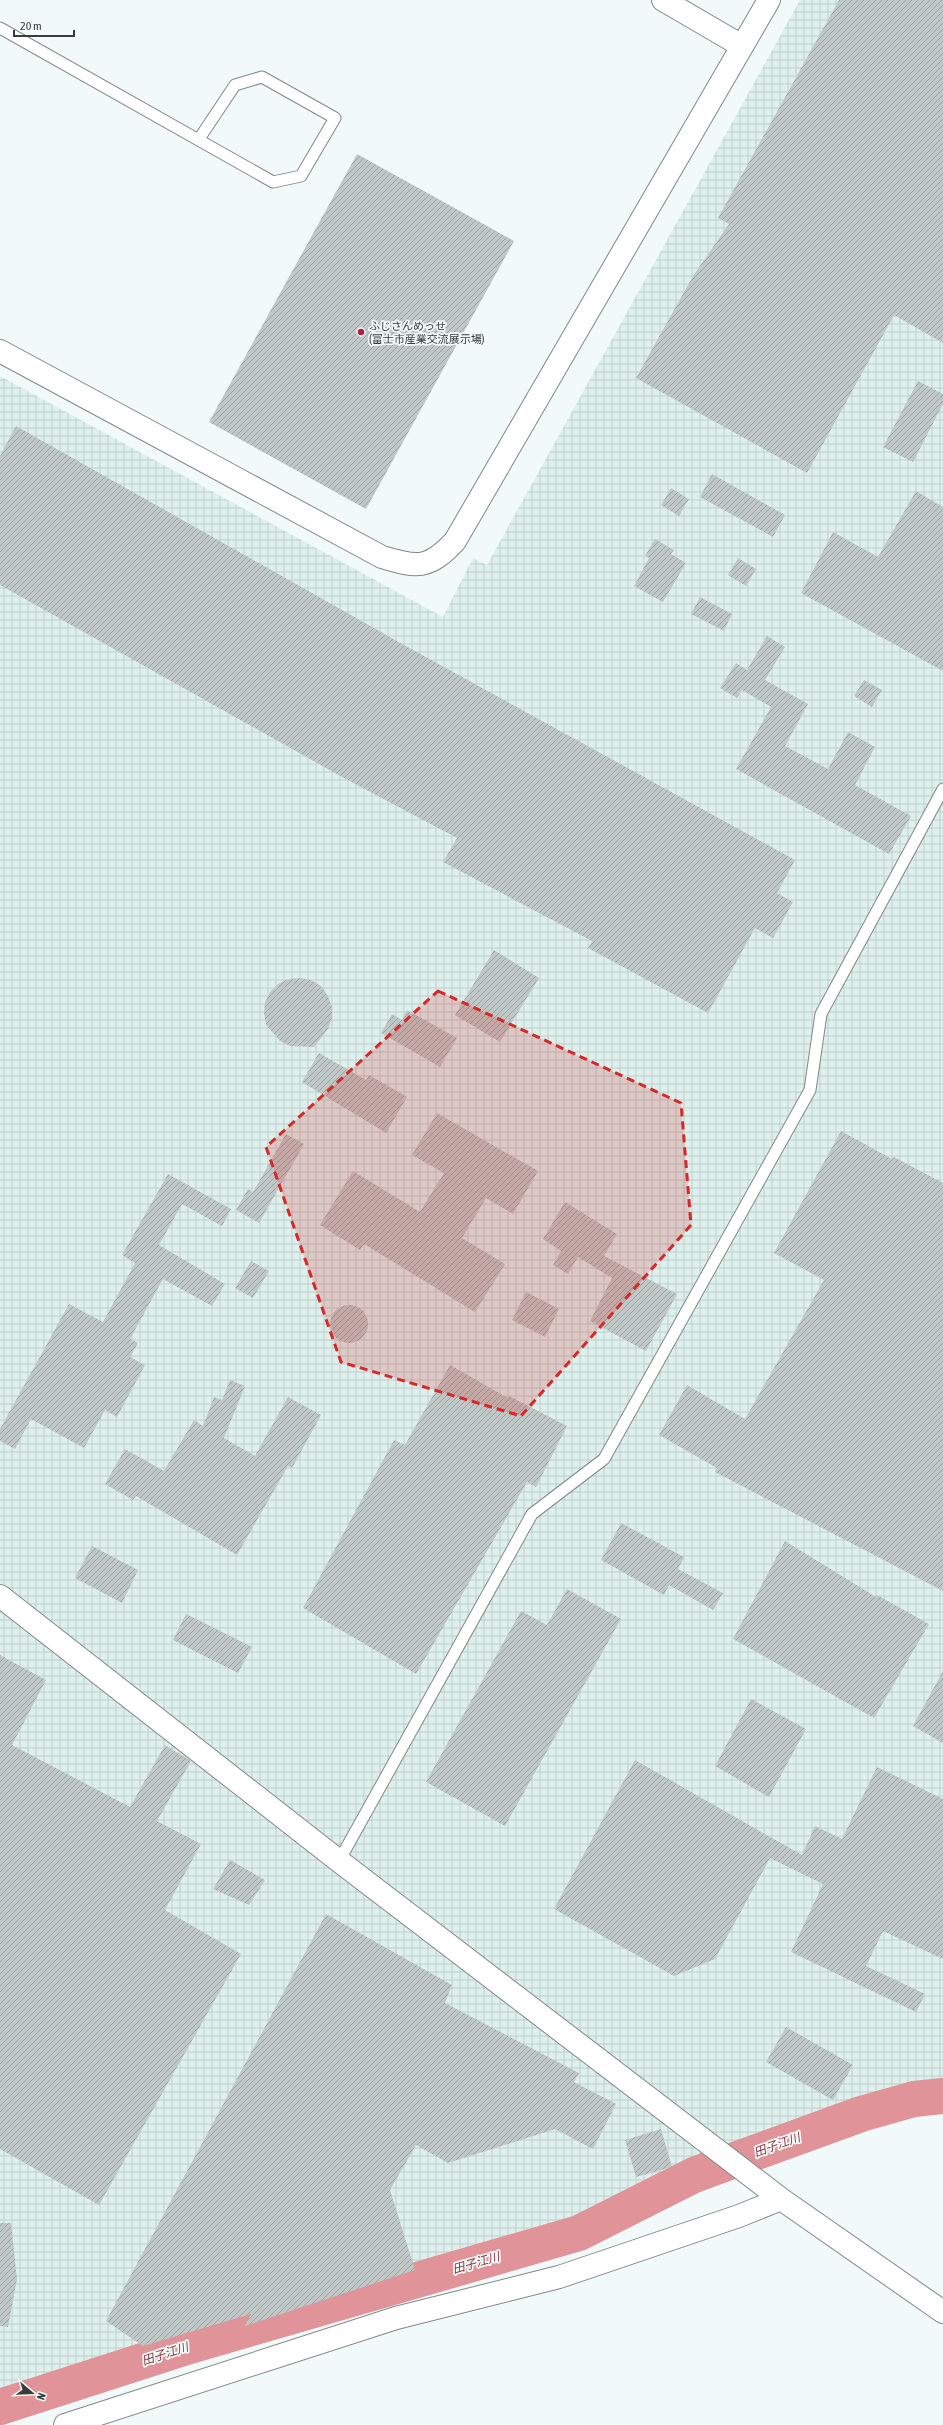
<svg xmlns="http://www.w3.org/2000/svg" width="943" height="2425" font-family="'Asap Condensed','Noto Sans JP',sans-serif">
<defs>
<pattern id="industrial-grid" width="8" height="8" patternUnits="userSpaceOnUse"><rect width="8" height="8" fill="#def0ed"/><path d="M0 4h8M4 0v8" fill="none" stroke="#bfcfcc"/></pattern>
<pattern id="building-hatch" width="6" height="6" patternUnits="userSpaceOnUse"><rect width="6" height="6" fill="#bfc8c6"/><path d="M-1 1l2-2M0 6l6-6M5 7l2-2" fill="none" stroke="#9ca4a2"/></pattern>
</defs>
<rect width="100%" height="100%" fill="#f1faf8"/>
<path fill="url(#industrial-grid)" d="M800,0H943V2096L865,2108L727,2177L417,2278L0,2394V376L443,617L473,558L487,565Z"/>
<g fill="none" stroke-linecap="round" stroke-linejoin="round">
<path stroke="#e09399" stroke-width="36" d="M0,2407L183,2348L579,2233L694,2175L861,2114L914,2099L943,2096"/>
</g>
<path fill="url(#building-hatch)" d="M839,0H943V343L894,315L807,473L636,378L693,276L729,224L718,218Z
M357,154L514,241L366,509L209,422Z
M918,381L943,394V404L913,462L883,447Z
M16,426L404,645L795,860L777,893L793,902L773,938L755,928L708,1013L588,948L592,941L443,862L457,838L342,777L0,585V456Z
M712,474L785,515L773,537L700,497Z
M671,488L689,499L679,516L661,505Z
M916,491L943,507V671L801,593L833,532L878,557Z
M655,539L674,550L671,554L686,563L663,602L634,586L649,558L645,556Z
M738,558L756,569L746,586L728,575Z
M700,597L732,614L724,631L691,614Z
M767,636L785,647L765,680L808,704L785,746L828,769L848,732L875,747L855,785L911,816L889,854L736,769L771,707L742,690L737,698L720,688L736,663L747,670Z
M864,680L882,690L872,707L854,696Z
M494,950L539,978L500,1042L455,1015Z
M300,978L311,980L321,986L328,996L332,1007V1018L328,1029L314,1047L290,1046L280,1041L266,1025L264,1013L265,1002L270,992L278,984L288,979Z
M407,1010L457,1038L440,1067L381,1033L392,1014L402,1020Z
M319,1053L366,1080L369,1075L407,1097L386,1133L302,1082Z
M437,1113L538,1171L513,1214L486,1198L462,1238L505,1264L475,1312L364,1244L360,1250L320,1225L353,1171L420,1212L444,1173L412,1155Z
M841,1131L892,1159L894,1157L943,1183V1591L715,1472L717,1468L659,1435L687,1385L745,1419L824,1280L774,1253Z
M286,1134L304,1144L259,1223L236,1210L248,1189L253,1192Z
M168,1174L231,1209L222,1226L182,1204L159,1245L225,1284L212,1306L163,1279L130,1339L138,1343L130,1357L145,1365L117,1417L105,1410L84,1448L31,1419L15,1449L0,1441V1429L69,1304L103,1322L135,1263L122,1255Z
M565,1202L617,1234L604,1256L677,1294L646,1351L590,1321L612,1278L578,1257L568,1274L553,1265L561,1251L543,1239Z
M251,1261L269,1271L253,1298L235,1288Z
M526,1292L559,1309L545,1337L512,1320Z
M330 1324a19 19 0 1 1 38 0a19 19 0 1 1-38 0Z
M450,1365L508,1398L509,1396L567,1426L536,1487L527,1482L416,1674L303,1608L394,1440L405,1445Z
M230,1380L245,1386L224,1438L255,1456L288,1397L321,1415L292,1468L288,1466L237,1555L136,1496L133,1500L105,1484L125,1449L164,1471L194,1420L203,1426L214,1397L222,1400Z
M621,1523L684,1557L678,1569L723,1593L713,1610L669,1585L664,1595L601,1560Z
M785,1541L876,1597L877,1595L929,1624L874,1718L733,1639Z
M92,1546L138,1570L122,1603L75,1578Z
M567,1589L621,1619L505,1826L426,1782L521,1611L547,1625Z
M186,1614L252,1647L238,1673L173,1640Z
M0,1655L46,1680L12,1745L130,1807L165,1745L191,1761L157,1821L201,1844L165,1910L241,1954L99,2205L0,2149Z
M943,1671V1743L913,1726Z
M751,1699L806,1729L769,1797L715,1766Z
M635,1760L802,1855L815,1826L842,1839L877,1767L943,1799V1959L883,1931L866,1966L925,1994L916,2012L791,1952L823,1884L770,1858L715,1959L674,1976L554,1909Z
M230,1860L265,1880L249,1905L213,1889Z
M326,1914L452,1985L445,2003L579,2073L574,2082L616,2104L593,2149L555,2129L448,2163L416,2145L390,2190L415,2270L245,2326L251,2314L143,2346L106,2321Z
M786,2027L853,2065L833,2100L766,2062Z
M661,2129L672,2167L636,2177L625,2140Z
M0,2223H11L17,2279L8,2327L0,2326Z"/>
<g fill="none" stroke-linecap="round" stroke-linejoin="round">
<defs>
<path id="service" d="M0,28L273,182L301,176L335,118L262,77L235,85L199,139
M339,1861L532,1514L604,1459L810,1090L821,1014L943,789"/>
<path id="minor" d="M663,0L742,46
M0,351L382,557C418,568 429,569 455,541L769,0
M0,1596L339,1861L781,2199L943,2312
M65,2425L396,2318L559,2277L739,2216L781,2199"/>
</defs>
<use href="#service" stroke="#818987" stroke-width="13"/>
<use href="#minor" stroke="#818987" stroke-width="24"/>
<use href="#service" stroke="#fff" stroke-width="11"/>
<use href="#minor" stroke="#fff" stroke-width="22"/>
</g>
<path fill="#d62828" fill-opacity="0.2" stroke="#d62828" stroke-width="3" stroke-dasharray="8 5" stroke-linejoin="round" d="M438,991L681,1103L691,1225L521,1416L341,1362L266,1147Z"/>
<circle fill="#b22041" stroke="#f1faf8" stroke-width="1.5" cx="361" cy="332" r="4"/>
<g text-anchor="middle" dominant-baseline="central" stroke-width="3.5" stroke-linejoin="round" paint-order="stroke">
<g font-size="11" fill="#373b3a" stroke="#f1faf8" text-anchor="start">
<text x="369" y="326">ふじさんめっせ<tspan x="369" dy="13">(富士市産業交流展示場)</tspan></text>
</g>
<g font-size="12" font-style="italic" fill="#8b313e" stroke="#f1faf8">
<text transform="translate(777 2145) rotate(-20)">田子江川</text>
<text transform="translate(476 2263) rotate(-16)">田子江川</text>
<text transform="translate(165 2354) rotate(-18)">田子江川</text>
</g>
</g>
<g transform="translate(32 2393) rotate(109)" stroke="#f1faf8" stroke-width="3" paint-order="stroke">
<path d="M0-3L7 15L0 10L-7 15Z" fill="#373b3a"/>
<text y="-6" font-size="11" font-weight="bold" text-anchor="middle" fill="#373b3a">N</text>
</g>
<path d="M14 30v6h60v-6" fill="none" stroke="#373b3a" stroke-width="2"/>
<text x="20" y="30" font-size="12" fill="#373b3a" stroke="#f1faf8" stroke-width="3" paint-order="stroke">20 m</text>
</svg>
